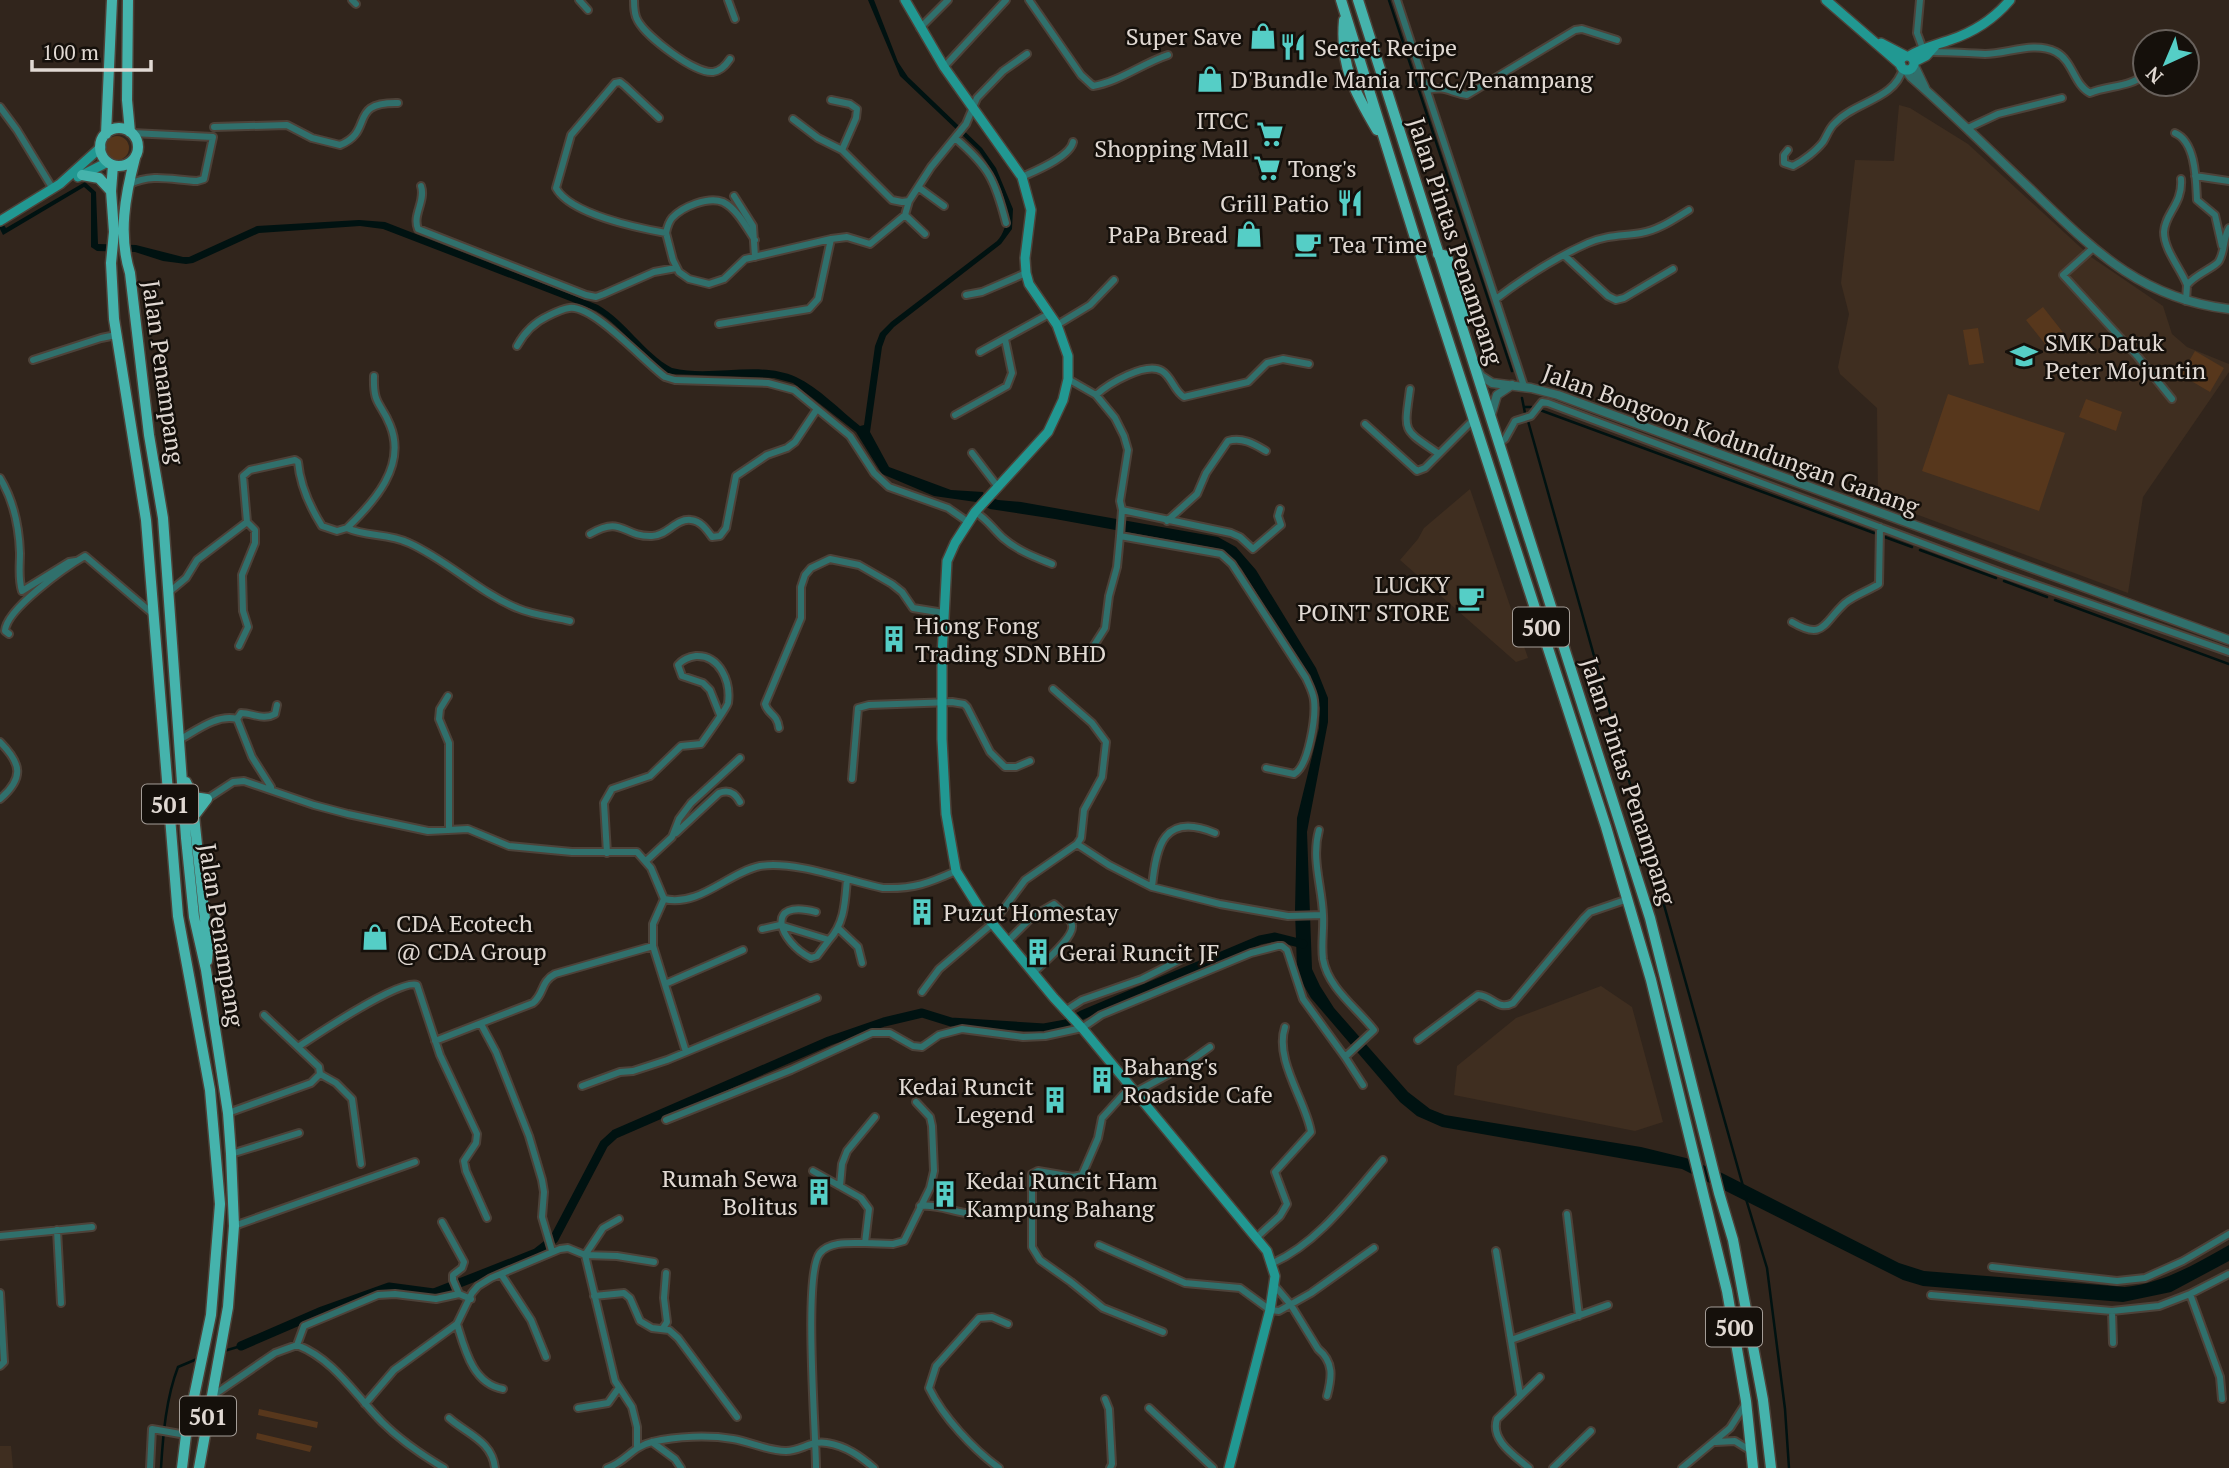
<svg xmlns="http://www.w3.org/2000/svg" width="2229" height="1468" font-family="'PT Serif',serif">
<rect width="100%" height="100%" fill="#31251c"/>
<path fill="#3f2e20" d="M1899,105L1910,108L1968,144L2091,257L2163,306L2172,334L2187,347L2229,364V372L2143,497L2128,593L1878,500L1877,408L1840,374L1838,367L1849,314L1841,283L1855,160L1894,161Z
M1470,489L1528,658L1516,662L1400,560L1418,539L1424,528Z
M1601,986L1632,1007L1663,1122L1635,1131L1454,1095L1457,1066L1516,1018Z
M0,1446H11L13,1468H0Z"/>
<path fill="#57371c" d="M105 148a12 12 0 1 1 24 0a12 12 0 1 1-24 0Z
M2043,307L2069,340L2052,353L2026,320Z
M1978,328L1984,363L1969,365L1963,330Z
M2195,351L2224,368L2210,392L2181,375Z
M1948,394L2065,433L2039,511L1922,471Z
M2086,399L2122,412L2116,431L2079,417Z
M259,1409L318,1422L317,1428L258,1415Z
M257,1433L312,1446L310,1452L256,1439Z"/>
<path fill="#001211" d="M868,0H874L898,62L908,77L982,148L996,168L1013,209L1012,229L1001,244L894,327L886,336L882,347L870,432L889,467L951,490L983,492L984,495L998,500L1021,502L1218,537L1236,547L1256,570L1316,668L1328,698V722L1307,832L1312,969L1320,986L1334,1008L1408,1092L1430,1109L1445,1115L1641,1147L1686,1158L1722,1173L1899,1263L1924,1271L2125,1287C2164,1283 2195,1264 2229,1245V1261L2171,1292L2123,1302L1923,1286L1903,1280L1682,1169L1442,1127L1417,1116L1400,1102L1311,998L1300,979L1297,968L1295,911L1297,818L1319,728L1320,708L1308,676L1241,568L1220,549L1055,519L990,509L976,502L934,496L882,474L856,432L793,383L774,378L670,374C641,359 624,327 596,311L383,229L360,226L259,233L193,263L186,264L163,261L135,252L97,251L91,247V193L84,187L3,235L0,229V220L6,228L85,182L96,192L98,244L136,245L183,257H189L257,226L359,220L385,222L598,305C626,321 644,353 672,368C712,378 758,360 796,377C819,388 840,410 860,426L864,425L875,346L880,333L891,322L997,241C1020,215 996,175 979,151L900,76Z"/>
<g fill="none" stroke-linecap="round" stroke-linejoin="round">
<path stroke="#001211" stroke-width="2.5" d="M1389,0L1512,371
M1522,398L1525,413
M1524,407H1531
M1540,410L1874,533
M1528,421L1743,1186
M1882,536L1912,547
M1920,550L1996,578
M2004,581L2047,597
M2055,600L2229,664
M1746,1199L1767,1268L1785,1409L1789,1468
M224,1351L241,1346
M161,1468C163,1435 166,1398 178,1367L197,1359"/>
<path stroke="#001211" stroke-width="9" d="M241,1346L322,1311L389,1287L434,1293L536,1253L554,1239L604,1144L615,1134L829,1041L884,1022L922,1013L951,1022L1044,1028L1066,1024L1082,1015L1260,940L1275,937L1303,944"/>
<defs>
<path id="minor" d="M352,0L356,4
M579,0L588,10
M634,0C634,7 634,15 638,21C647,37 695,74 713,72C721,71 726,65 730,59
M728,0L735,19
M1029,0L1081,75L1093,86C1119,82 1143,63 1168,55
M1397,0L1524,386
M1920,0L1917,33L1923,49
M920,28L948,0
M1931,52C1949,52 1967,53 1985,54C2007,54 2034,41 2056,52C2073,61 2074,85 2090,93C2108,85 2130,88 2145,74
M944,67L1006,0
M1427,90C1446,85 1450,93 1467,95L1575,30L1582,29L1617,40
M831,100L850,104L857,109L856,118L842,150
M0,107L17,130L53,189
M659,118L625,86L620,82L615,83L571,135L556,188C570,214 638,228 666,233L673,260L679,272L689,279L709,284L724,279L745,259L831,239L847,237L870,244L905,215L909,201L931,167L966,124L977,98L1003,71L1027,54
M793,119L818,138L842,150L892,200L902,202L909,201
M214,127L287,125L312,138L340,145C375,131 347,102 398,103
M1968,128L1998,114L2062,98
M2175,133C2196,142 2196,180 2197,200L2215,215L2222,246
M955,138C989,167 995,180 1006,223
M1788,150L1784,155V163L1793,166C1803,161 1816,151 1823,142C1827,136 1829,128 1835,123C1855,101 1895,100 1903,68
M2195,176L2229,181
M1022,177C1035,171 1070,157 1073,142
M2181,179C2183,204 2165,213 2164,232C2164,250 2181,269 2187,285
M130,184C152,173 173,180 197,181L204,179L213,137L132,133
M421,186C426,201 412,215 418,229L586,295L596,297L604,294L654,272L676,268
M918,187L944,206
M734,196L753,226L755,257
M905,215L925,234
M666,233C667,228 668,223 672,218C682,207 708,196 723,202C737,209 746,227 755,240
M2092,249L2063,275L2138,357L2172,399
M1564,255L1608,296L1616,300L1624,298L1673,269
M966,295L982,292L1026,273
M1496,299C1525,277 1554,258 1588,243C1606,235 1622,236 1641,233C1659,230 1674,219 1689,210
M2186,301L2187,285C2196,274 2216,267 2219,261C2225,251 2223,238 2229,228
M719,324L809,309L818,299L831,239
M1057,325L1090,305L1114,280
M517,346C524,333 535,322 548,316C554,313 562,309 569,308C593,304 644,362 665,377L675,380L768,383L794,390L850,436L874,473L889,487L948,508L968,522
M980,352L1049,314
M33,360L101,338L116,335
M1068,379L1096,395L1115,418L1124,436L1128,450L1120,501L1122,510L1120,536L1221,554L1232,564L1306,678C1309,685 1313,692 1314,700C1316,716 1309,766 1294,774L1266,768
M1410,389C1404,434 1402,428 1439,454
M1096,395C1108,384 1146,361 1162,371C1172,377 1174,391 1184,397L1248,382L1267,363L1283,359L1309,364
M955,415L1007,386L1012,373L1005,339
M1365,424L1417,471L1425,468L1474,419
M1499,444L1505,439L1515,421L1531,416L1542,402L1548,403L2002,573L2229,652
M972,453L998,487
M0,478C14,501 19,525 20,553C20,566 18,578 22,591L69,562L76,561
M1122,510L1231,533L1240,537L1253,549L1281,525L1278,516L1280,509
M975,512C987,519 993,529 1003,538C1018,551 1035,557 1052,564
M1167,521L1197,494L1206,473L1228,441C1243,437 1254,444 1266,451
M347,528C374,502 407,466 390,425C381,402 373,406 374,376
M590,534C623,515 622,537 652,536C667,536 676,518 691,520C701,521 707,530 712,537L720,536L726,528L736,476L767,455L787,448L795,442L817,409
M168,593L186,578L197,560L247,522L243,476L250,470L295,460L298,462C300,484 310,507 322,526L337,531L347,528C366,537 388,533 409,543C447,560 480,593 517,608C533,615 553,617 570,621
M1792,622C1824,641 1823,623 1845,603C1855,595 1868,591 1879,584L1880,527
M9,634L5,631C6,609 66,567 85,556L153,614
M239,646L248,627L243,611L242,575L255,543V530L247,522
M1091,650L1105,628L1109,596L1117,567L1120,536
M448,696L440,709L439,719L449,743V829
M237,719L241,713C253,713 263,721 275,714L277,705
M779,728C777,713 768,715 765,704L801,618V587L805,575L811,568L830,559L859,565L892,584L902,592L913,608L944,613
M179,740C196,731 216,714 237,719L252,757L271,787V790
M0,742C22,764 24,778 0,799
M852,779L858,708L869,705L952,702L964,704L967,707L990,752L1005,767H1016L1030,761
M207,799L233,782L244,781L314,805L348,814L428,831L468,829L509,846L572,852H637L651,868L664,899
M1319,830C1311,859 1322,886 1323,915
M676,833L719,793C729,789 735,793 740,802
M1077,844L1109,865L1152,887L1220,904L1288,916L1323,915C1324,929 1321,944 1323,959C1328,988 1357,1008 1374,1030L1345,1057
M607,853L604,803L612,789L650,776L681,746L701,744C705,738 727,708 728,703C731,682 720,655 696,656C688,657 683,659 678,665L682,676L703,683L710,690L720,715
M646,861L672,837L679,819L691,803L740,758
M1152,887C1156,845 1164,812 1215,833
M664,899C700,907 727,873 760,866C794,860 849,881 883,888C914,889 929,883 956,871
M664,899L653,924V946L686,1052
M816,912C763,898 779,942 811,958L817,956L829,940
M762,929L780,925L829,940C845,923 845,901 847,879
M839,929L858,947L862,963
M1008,941L1033,916L1054,904C1059,909 1071,918 1072,925C1075,937 1042,964 1033,973
M665,984L743,950
M922,992L939,969L993,923L1025,880L1077,844L1081,838L1084,810L1102,777L1106,742L1092,723L1053,689
M1065,1011L1082,1000L1142,979L1186,957
M264,1015L319,1067L320,1074
M481,1024L496,1052L529,1136L542,1180L544,1192L542,1217L552,1251
M1418,1040L1478,995C1493,996 1498,1011 1513,1003L1584,918L1590,912L1628,899
M435,1041L533,1003C545,993 540,982 555,974L653,946
M298,1047C316,1035 401,978 417,985L440,1055L477,1134L476,1143L464,1161L466,1171L487,1218
M320,1074L336,1083L352,1099L361,1164
M582,1086L620,1072L633,1071L667,1060L817,998
M1130,1087L1102,1118L1098,1138L1082,1175L1073,1177L1038,1171L1032,1174V1247L1040,1260L1071,1282L1103,1308L1163,1332
M1134,1093L1182,1067L1210,1047
M228,1113L311,1083L320,1074
M666,1120L791,1070L872,1033H890L913,1046L922,1047L939,1035L962,1029L1023,1037L1045,1036L1082,1028L1101,1015L1251,953L1278,946H1282L1287,950L1303,999L1345,1057L1363,1085
M231,1154L299,1133
M813,1171L861,1198L869,1209L865,1243C851,1243 830,1241 820,1253C803,1273 816,1433 816,1468
M840,1186L842,1164L847,1151L875,1117
M920,1206C942,1203 960,1217 984,1213
M1567,1214L1579,1316
M619,1219L603,1228L585,1255L615,1381L632,1407L637,1427V1446
M442,1222L464,1262L462,1268L453,1275V1280L459,1294
M234,1226L415,1162
M57,1230L61,1303
M0,1236L92,1227
M1257,1237L1280,1216L1287,1204L1275,1172L1311,1132C1306,1101 1274,1060 1285,1027
M865,1243L893,1244L904,1241L930,1188L934,1171L932,1126L930,1117L916,1102
M1099,1245L1185,1283L1240,1288L1270,1310L1279,1311L1311,1293L1374,1248
M1496,1251L1520,1395
M1273,1263C1318,1243 1351,1197 1383,1160
M1992,1267L2117,1281L2145,1278L2183,1261L2229,1234
M501,1274L531,1320L546,1357
M1274,1285L1291,1305L1318,1349C1334,1362 1332,1377 1327,1396
M0,1293L4,1362L0,1366
M2190,1294L2220,1377L2222,1399
M1931,1295L2112,1311L2159,1306L2190,1294L2229,1274
M594,1296L624,1293L630,1298L640,1321L652,1328L669,1330L678,1338L737,1417
M2112,1311L2113,1343
M457,1324C465,1350 473,1384 503,1389
M663,1328L667,1322L664,1298L666,1273
M1511,1340L1608,1305
M297,1345L304,1326L378,1295L395,1294L436,1299L459,1294L471,1299
M211,1397L275,1353L297,1345C335,1360 354,1394 382,1422C400,1440 422,1455 444,1468
M1105,1399L1109,1409L1112,1464L1110,1468
M365,1404L394,1370L457,1324L472,1293L478,1286L491,1278L560,1249L568,1248L585,1255L617,1256L654,1262
M578,1408L608,1403L618,1389
M1149,1408L1213,1468
M449,1418C467,1434 492,1441 495,1468
M652,1442L675,1459L681,1468
M1716,1442L1735,1441L1751,1451
M150,1468L152,1429L186,1435
M607,1468C626,1462 631,1447 652,1442C677,1436 709,1435 733,1439C751,1442 768,1451 786,1451C801,1451 811,1440 827,1443C846,1446 860,1456 874,1468
M999,1468C973,1449 943,1417 929,1388L936,1366L979,1318L992,1317L1008,1324
M1529,1468C1514,1455 1490,1440 1497,1419L1540,1377
M1553,1468L1591,1431
M1682,1468L1730,1428L1746,1403"/>
<path id="tertiary" d="M1914,65L1925,88
M1905,69L1911,77C1950,111 1986,147 2024,183C2088,244 2136,298 2229,309
M1478,371L1481,376L1492,383L1531,388L1558,395L2229,640
M1491,415L1497,395L1512,385"/>
<path id="secondary" d="M905,0L944,67L1022,177L1031,210L1025,258L1026,273L1029,284L1057,325L1068,356V379L1063,400L1048,432L975,512L955,543L947,561L942,656V739L946,814L956,871L978,906L1054,998L1082,1028L1267,1251L1275,1276L1270,1310L1229,1468
M1826,0L1901,65
M1881,43L1906,56
M1909,56C1922,48 1936,45 1950,40C1974,32 1994,19 2010,0
M1900 63a7 7 0 1 1 14 0a7 7 0 1 1-14 0Z
M1914,62L1926,56L1935,46
M78,177L108,162
M0,221L60,184L101,147"/>
<path id="primary" d="M128,0L127,100L130,132
M1341,0L1421,257L1606,827L1651,980L1727,1291L1746,1401L1753,1468
M1358,0L1650,918L1719,1193L1733,1240L1763,1400L1771,1468
M1344,20C1340,66 1354,91 1377,130
M100 147a19 19 0 1 1 38 0a19 19 0 1 1-38 0Z
M106,134L112,0
M135,158C125,196 118,235 130,273L149,435L163,518L186,838L194,917L206,970L228,1113L231,1154L234,1226L228,1307L199,1468
M113,165L111,191L114,232L111,263L114,319L146,520L178,916L210,1090L220,1204L211,1315L186,1435L182,1468
M82,175L99,178L111,191
M1438,254L1447,256L1464,316L1463,321
M186,782L193,797L207,799
M207,961L208,948L194,816L207,799"/>
</defs>
<use href="#minor" stroke="#4d4239" stroke-width="10"/>
<use href="#tertiary" stroke="#4d4239" stroke-width="11"/>
<use href="#secondary" stroke="#4d4239" stroke-width="12"/>
<use href="#primary" stroke="#4d4239" stroke-width="13"/>
<use href="#minor" stroke="#30706c" stroke-width="6"/>
<use href="#tertiary" stroke="#30706c" stroke-width="8"/>
<use href="#secondary" stroke="#219892" stroke-width="9"/>
<use href="#primary" stroke="#45b3ac" stroke-width="10"/>
</g>
<defs>
<symbol id="shop-bare" viewBox="-9 -9 18 18"><path d="M-5-2.5h2.3a2.7 3.5 0 0 1 5.4 0H5L5.5 6h-11ZM-1.5-2.5h3a1.5 2.3 0 0 0-3 0Z" fill="#55cec6" stroke="#15100b" stroke-width="2.5" paint-order="stroke"/></symbol>
<symbol id="restaurant-bare" viewBox="-9 -9 18 18"><path d="M-5-6h1v4h1v-4h1v4h1v-4h1v5L-1.5 .5V6h-2V.5L-5-1ZM5-6V6H3V1.5H1.5Q1.5-4 5-6Z" fill="#55cec6" stroke="#15100b" stroke-width="2.5" paint-order="stroke"/></symbol>
<symbol id="supermarket-bare" viewBox="-9 -9 18 18"><path d="M-6-5.5h2.5l.6 2H6L4.5 2H-2.5L-4.4-4H-6ZM-1.5 3.2a1.3 1.3 0 1 0 .1 0ZM3 3.2a1.3 1.3 0 1 0 .1 0Z" fill="#55cec6" stroke="#15100b" stroke-width="2.5" paint-order="stroke"/></symbol>
<symbol id="cafe-bare" viewBox="-9 -9 18 18"><path d="M-5.5-4.5H6V0H3Q3 3.5 0 3.5H-2.5Q-5.5 3.5-5.5 0ZM3-3.2v2h1.7v-2ZM-6 4.5H4V6H-6Z" fill="#55cec6" stroke="#15100b" stroke-width="2.5" paint-order="stroke"/></symbol>
<symbol id="school-bare" viewBox="-9 -9 18 18"><path d="M0-5L7-2L0 1L-7-2ZM-4 1L0 2.5L4 1V4Q0 6-4 4Z" fill="#55cec6" stroke="#15100b" stroke-width="2.5" paint-order="stroke"/></symbol>
<symbol id="building-bare" viewBox="-9 -9 18 18"><path d="M-4-6H4V6H1V3H-1V6H-4ZM-2.5-4.3h1.7v1.8h-1.7ZM.8-4.3h1.7v1.8H.8ZM-2.5-1h1.7V.8h-1.7ZM.8-1h1.7V.8H.8Z" fill="#55cec6" stroke="#15100b" stroke-width="2.5" paint-order="stroke"/></symbol>
</defs>
<g fill-rule="evenodd">
<use href="#shop-bare" x="1244" y="17" width="38" height="38"/>
<use href="#restaurant-bare" x="1274" y="28" width="38" height="38"/>
<use href="#shop-bare" x="1191" y="60" width="38" height="38"/>
<use href="#supermarket-bare" x="1251" y="115" width="38" height="38"/>
<use href="#supermarket-bare" x="1248" y="149" width="38" height="38"/>
<use href="#restaurant-bare" x="1331" y="184" width="38" height="38"/>
<use href="#shop-bare" x="1230" y="215" width="38" height="38"/>
<use href="#cafe-bare" x="1289" y="225" width="38" height="38"/>
<use href="#school-bare" x="2005" y="337" width="38" height="38"/>
<use href="#cafe-bare" x="1452" y="579" width="38" height="38"/>
<use href="#building-bare" x="875" y="620" width="38" height="38"/>
<use href="#building-bare" x="903" y="893" width="38" height="38"/>
<use href="#shop-bare" x="356" y="918" width="38" height="38"/>
<use href="#building-bare" x="1019" y="933" width="38" height="38"/>
<use href="#building-bare" x="1083" y="1061" width="38" height="38"/>
<use href="#building-bare" x="1036" y="1081" width="38" height="38"/>
<use href="#building-bare" x="800" y="1173" width="38" height="38"/>
<use href="#building-bare" x="926" y="1175" width="38" height="38"/>
</g>
<g text-anchor="middle" dominant-baseline="central" stroke-width="5" stroke-linejoin="round" paint-order="stroke">
<g fill="#15100b" stroke="#a49d97" stroke-width="2">
<rect x="1513" y="607.5" width="56" height="39" rx="5"/>
<rect x="142" y="784.5" width="56" height="39" rx="5"/>
<rect x="1706" y="1307.5" width="56" height="39" rx="5"/>
<rect x="180" y="1396.5" width="56" height="39" rx="5"/>
</g>
<g font-size="23" font-weight="bold" fill="#e1d9d3">
<text x="1541" y="627">500</text>
<text x="170" y="804">501</text>
<text x="1734" y="1327">500</text>
<text x="208" y="1416">501</text>
</g>
<g font-size="24" fill="#e1d9d3" stroke="#15100b" text-anchor="start">
<text x="1242" y="36" text-anchor="end">Super Save</text>
<text x="1314" y="47">Secret Recipe</text>
<text x="1231" y="79">D'Bundle Mania ITCC/Penampang</text>
<text x="1249" y="120" text-anchor="end">ITCC<tspan x="1249" dy="28">Shopping Mall</tspan></text>
<text x="1288" y="168">Tong's</text>
<text x="1329" y="203" text-anchor="end">Grill Patio</text>
<text x="1228" y="234" text-anchor="end">PaPa Bread</text>
<text x="1329" y="244">Tea Time</text>
<text x="2045" y="342">SMK Datuk<tspan x="2045" dy="28">Peter Mojuntin</tspan></text>
<text x="1450" y="584" text-anchor="end">LUCKY<tspan x="1450" dy="28">POINT STORE</tspan></text>
<text x="915" y="625">Hiong Fong<tspan x="915" dy="28">Trading SDN BHD</tspan></text>
<text x="943" y="912">Puzut Homestay</text>
<text x="396" y="923">CDA Ecotech<tspan x="396" dy="28">@ CDA Group</tspan></text>
<text x="1059" y="952">Gerai Runcit JF</text>
<text x="1123" y="1066">Bahang's<tspan x="1123" dy="28">Roadside Cafe</tspan></text>
<text x="1034" y="1086" text-anchor="end">Kedai Runcit<tspan x="1034" dy="28">Legend</tspan></text>
<text x="798" y="1178" text-anchor="end">Rumah Sewa<tspan x="798" dy="28">Bolitus</tspan></text>
<text x="966" y="1180">Kedai Runcit Ham<tspan x="966" dy="28">Kampung Bahang</tspan></text>
</g>
<g font-size="24" fill="#e1d9d3" stroke="#15100b">
<text transform="translate(1456 241) rotate(72)">Jalan Pintas Penampang</text>
<text transform="translate(164 372) rotate(82)">Jalan Penampang</text>
<text transform="translate(1731 439) rotate(20)">Jalan Bongoon Kodundungan Ganang</text>
<text transform="translate(1629 781) rotate(72)">Jalan Pintas Penampang</text>
<text transform="translate(222 935) rotate(81)">Jalan Penampang</text>
</g>
</g>
<g transform="translate(2166 63) rotate(224)"><circle r="33" fill="#15100b" stroke="#67605b" stroke-width="2"/>
<path d="M0-5L12 26L0 18L-12 26Z" fill="#55cec6"/>
<text y="-10" font-size="19" font-weight="bold" text-anchor="middle" fill="#e1d9d3">N</text>
</g>
<path d="M32 60v10h119v-10" fill="none" stroke="#e1d9d3" stroke-width="3.5"/>
<text x="42" y="60" font-size="21" fill="#e1d9d3" stroke="#15100b" stroke-width="5" paint-order="stroke">100 m</text>
</svg>
